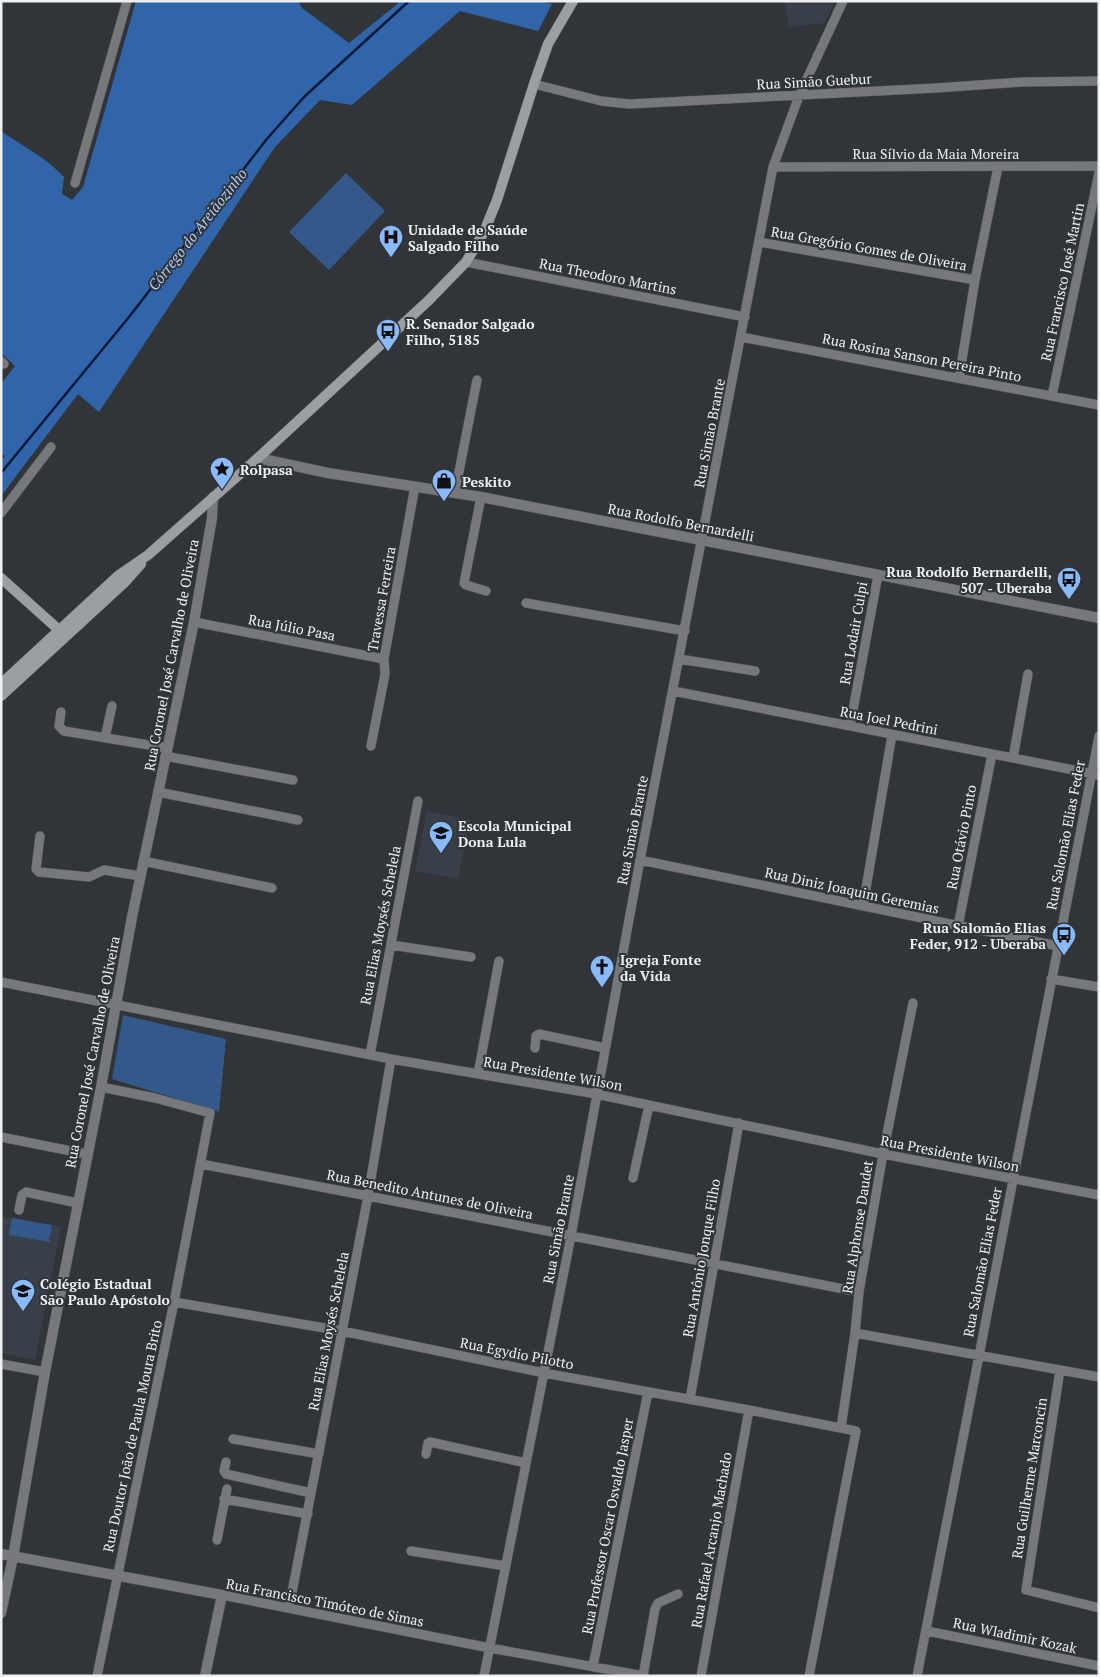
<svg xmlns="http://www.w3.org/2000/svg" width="1100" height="1677" font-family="'PT Serif',serif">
<rect width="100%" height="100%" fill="#31353a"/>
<path fill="#383f48" d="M784,1H835L825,23L789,27Z
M427,811L470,820L458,879L415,871Z
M1,1216L61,1227L35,1360L1,1353Z"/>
<path fill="#345889" d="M346,173L385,211L329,270L289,232Z
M123,1015L226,1039L219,1112L112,1079Z
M12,1218L52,1225L49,1242L9,1235Z"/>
<path fill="#3065aa" d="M136,1H298L302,8L349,43L401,1H541L552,4L538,31L460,11L352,105L320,100L275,147L99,412L78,394L1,496V462L5,456L1,453V384L15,366L1,353V131C22,146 47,158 64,177L62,194L72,200L83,187Z"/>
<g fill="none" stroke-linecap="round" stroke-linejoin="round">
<path stroke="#00183a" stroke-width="2.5" d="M1,473L129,317L266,140L304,97L409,1"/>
<defs>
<path id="minor" d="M534,84L601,101L629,104L936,88L1023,82L1099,81
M773,167L1099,166
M75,183L127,1
M759,242L975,280
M466,262L745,317
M741,337L1099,405
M1,361L4,364
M959,378L975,280L998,167
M1052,396L1099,173
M455,492L477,380
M481,497L464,583L466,585L486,591
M1,513L51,447
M526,603L685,631
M194,622L384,659
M679,659L755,671
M673,691L1099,775
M61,712L59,726L64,731L167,748
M850,726L878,575
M105,738L112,706
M371,746L385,674L384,659L415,486
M165,756L293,780
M1013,758L1028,674
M158,792L298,820
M40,836L36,869L39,872L89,877L104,870L140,876
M640,860L1058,946
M143,861L272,888
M863,906L892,735
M958,926L992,754
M391,945L471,957
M1051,979L1099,987
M1,982L391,1059L596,1094L883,1154L1099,1195
M535,1048L536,1036L539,1034L605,1048
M370,1055L418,801
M478,1074L499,961
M1,1137L86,1154
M201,1164L368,1196L859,1292
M633,1178L649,1105
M19,1210L22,1195L26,1192L77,1203
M174,1302L342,1331L544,1373L749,1410L856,1431L809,1676
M855,1333L1099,1377
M1,1364L45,1372
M1060,1370L1026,1590L1099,1608
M690,1399L739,1123
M841,1428L855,1333L859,1292L883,1154L913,1003
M233,1439L319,1454
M426,1454L428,1443L430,1442L526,1463
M226,1462L224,1471L226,1474L311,1493
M224,1499L308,1514
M217,1540L227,1489
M411,1551L506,1566
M222,1595L490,1648L644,1676
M289,1608L368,1196L391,1059
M927,1631L1099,1666
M593,1666L648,1392
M97,1676L174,1302L210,1113L155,1098L101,1087
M484,1676L571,1236L640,860L773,167L799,96L843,1
M643,1676L655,1609L658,1603L678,1594
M701,1676L749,1410
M917,1676L1099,736"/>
<path id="tertiary" d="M258,458L328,473L481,497L1099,618
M1,1554L222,1595L205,1676
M1,1613L13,1557L45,1372L101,1087L132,917L194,622L212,518L213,497"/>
<path id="secondary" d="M1,578L59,630L61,636
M1,684L119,575L148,555L258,458L428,301L466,262L484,232L497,200L534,84L548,44L573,1
M1,696L125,582L141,564"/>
</defs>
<use href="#minor" stroke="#4f5357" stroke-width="10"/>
<use href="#tertiary" stroke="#4f5357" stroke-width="11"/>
<use href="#secondary" stroke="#4f5357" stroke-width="11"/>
<use href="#minor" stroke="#76787b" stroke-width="9"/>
<use href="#tertiary" stroke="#76787b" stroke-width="10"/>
<use href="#secondary" stroke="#9b9ea2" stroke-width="10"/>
</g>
<defs>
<symbol id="hospital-pin" viewBox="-11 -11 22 30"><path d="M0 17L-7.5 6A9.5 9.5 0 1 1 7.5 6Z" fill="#89bafc" stroke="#31353a"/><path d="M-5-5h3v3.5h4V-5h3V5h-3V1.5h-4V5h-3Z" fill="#111"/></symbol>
<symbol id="bus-pin" viewBox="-11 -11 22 30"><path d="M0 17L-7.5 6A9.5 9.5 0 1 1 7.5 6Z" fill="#89bafc" stroke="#31353a"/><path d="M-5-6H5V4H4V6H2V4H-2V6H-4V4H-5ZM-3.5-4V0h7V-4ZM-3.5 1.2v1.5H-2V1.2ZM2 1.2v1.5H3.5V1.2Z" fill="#111"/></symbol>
<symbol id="sight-pin" viewBox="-11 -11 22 30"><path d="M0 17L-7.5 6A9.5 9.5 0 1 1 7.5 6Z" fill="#89bafc" stroke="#31353a"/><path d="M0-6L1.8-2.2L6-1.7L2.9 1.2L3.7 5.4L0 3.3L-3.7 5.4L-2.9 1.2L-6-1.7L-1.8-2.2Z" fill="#111"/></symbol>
<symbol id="shop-pin" viewBox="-11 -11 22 30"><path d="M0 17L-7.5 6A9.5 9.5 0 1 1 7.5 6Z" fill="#89bafc" stroke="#31353a"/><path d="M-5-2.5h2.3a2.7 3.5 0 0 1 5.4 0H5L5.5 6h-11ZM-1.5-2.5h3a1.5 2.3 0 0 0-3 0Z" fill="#111"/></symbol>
<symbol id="school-pin" viewBox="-11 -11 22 30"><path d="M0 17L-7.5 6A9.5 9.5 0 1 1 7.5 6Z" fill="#89bafc" stroke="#31353a"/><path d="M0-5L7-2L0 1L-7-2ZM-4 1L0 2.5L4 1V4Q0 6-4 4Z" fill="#111"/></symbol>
<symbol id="church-pin" viewBox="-11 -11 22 30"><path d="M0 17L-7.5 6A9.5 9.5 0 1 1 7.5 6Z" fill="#89bafc" stroke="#31353a"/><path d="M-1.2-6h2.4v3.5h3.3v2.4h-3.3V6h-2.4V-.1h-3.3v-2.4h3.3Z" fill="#111"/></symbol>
</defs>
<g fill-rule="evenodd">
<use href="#hospital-pin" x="377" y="223" width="28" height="38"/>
<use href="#bus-pin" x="374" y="317" width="28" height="38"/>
<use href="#sight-pin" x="208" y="455" width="28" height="38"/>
<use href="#shop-pin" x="430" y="467" width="28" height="38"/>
<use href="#bus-pin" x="1055" y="565" width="28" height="38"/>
<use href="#school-pin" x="427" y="819" width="28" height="38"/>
<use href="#bus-pin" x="1050" y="921" width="28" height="38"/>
<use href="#church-pin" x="588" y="953" width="28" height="38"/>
<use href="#school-pin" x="9" y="1277" width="28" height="38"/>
</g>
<g text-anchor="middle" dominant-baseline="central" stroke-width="4" stroke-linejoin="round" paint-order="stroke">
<g font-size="14" fill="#edeff2" stroke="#31353a">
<text transform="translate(814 81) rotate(-3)">Rua Simão Guebur</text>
<text x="936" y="153">Rua Sílvio da Maia Moreira</text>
<text transform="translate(869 248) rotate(10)">Rua Gregório Gomes de Oliveira</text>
<text transform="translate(608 276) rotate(11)">Rua Theodoro Martins</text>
<text transform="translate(1062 282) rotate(-78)">Rua Francisco José Martin</text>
<text transform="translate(922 357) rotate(11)">Rua Rosina Sanson Pereira Pinto</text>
<text transform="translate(709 433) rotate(-79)">Rua Simão Brante</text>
<text transform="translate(681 522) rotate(11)">Rua Rodolfo Bernardelli</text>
<text transform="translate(381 599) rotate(-80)">Travessa Ferreira</text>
<text transform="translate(292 627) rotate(11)">Rua Júlio Pasa</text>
<text transform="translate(853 633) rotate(-80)">Rua Lodair Culpi</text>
<text transform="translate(171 655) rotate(-79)">Rua Coronel José Carvalho de Oliveira</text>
<text transform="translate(889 720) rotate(11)">Rua Joel Pedrini</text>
<text transform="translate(632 830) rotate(-79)">Rua Simão Brante</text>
<text transform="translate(1065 835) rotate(-79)">Rua Salomão Elias Feder</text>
<text transform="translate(961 837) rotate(-79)">Rua Otávio Pinto</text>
<text transform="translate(852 890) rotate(12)">Rua Diniz Joaquim Geremias</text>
<text transform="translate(380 925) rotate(-79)">Rua Elias Moysés Schelela</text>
<text transform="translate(92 1052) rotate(-79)">Rua Coronel José Carvalho de Oliveira</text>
<text transform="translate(553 1073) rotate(10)">Rua Presidente Wilson</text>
<text transform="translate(950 1153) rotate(11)">Rua Presidente Wilson</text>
<text transform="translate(430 1194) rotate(11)">Rua Benedito Antunes de Oliveira</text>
<text transform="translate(857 1227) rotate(-81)">Rua Alphonse Daudet</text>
<text transform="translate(558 1229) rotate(-79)">Rua Simão Brante</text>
<text transform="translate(701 1258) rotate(-80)">Rua Antônio Jonque Filho</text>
<text transform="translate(982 1262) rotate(-79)">Rua Salomão Elias Feder</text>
<text transform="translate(328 1331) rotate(-79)">Rua Elias Moysés Schelela</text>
<text transform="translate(517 1353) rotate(11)">Rua Egydio Pilotto</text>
<text transform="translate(132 1436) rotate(-78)">Rua Doutor João de Paula Moura Brito</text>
<text transform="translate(1029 1478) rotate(-81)">Rua Guilherme Marconcin</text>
<text transform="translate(607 1526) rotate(-79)">Rua Professor Oscar Osvaldo Jasper</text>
<text transform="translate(711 1540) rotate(-80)">Rua Rafael Arcanjo Machado</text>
<text transform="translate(325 1602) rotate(11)">Rua Francisco Timóteo de Simas</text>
<text transform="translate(1015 1635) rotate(12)">Rua Wladimir Kozak</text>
</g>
<g font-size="14" font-weight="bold" fill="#edeff2" stroke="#31353a" text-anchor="start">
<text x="408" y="229">Unidade de Saúde<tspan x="408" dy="16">Salgado Filho</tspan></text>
<text x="406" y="323">R. Senador Salgado<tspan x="406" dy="16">Filho, 5185</tspan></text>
<text x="240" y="469">Rolpasa</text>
<text x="462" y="481">Peskito</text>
<text x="1052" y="571" text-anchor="end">Rua Rodolfo Bernardelli,<tspan x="1052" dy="16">507 - Uberaba</tspan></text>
<text x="458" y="825">Escola Municipal<tspan x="458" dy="16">Dona Lula</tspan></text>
<text x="1046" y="927" text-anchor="end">Rua Salomão Elias<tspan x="1046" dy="16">Feder, 912 - Uberaba</tspan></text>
<text x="620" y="959">Igreja Fonte<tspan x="620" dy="16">da Vida</tspan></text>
<text x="40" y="1283">Colégio Estadual<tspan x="40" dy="16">São Paulo Apóstolo</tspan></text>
</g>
<g font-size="15" font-style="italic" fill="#b0ccf2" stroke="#31353a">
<text transform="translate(197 229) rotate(-52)">Córrego do Areiãozinho</text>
</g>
</g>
<rect width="1100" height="1677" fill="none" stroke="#edeff2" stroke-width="5"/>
</svg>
